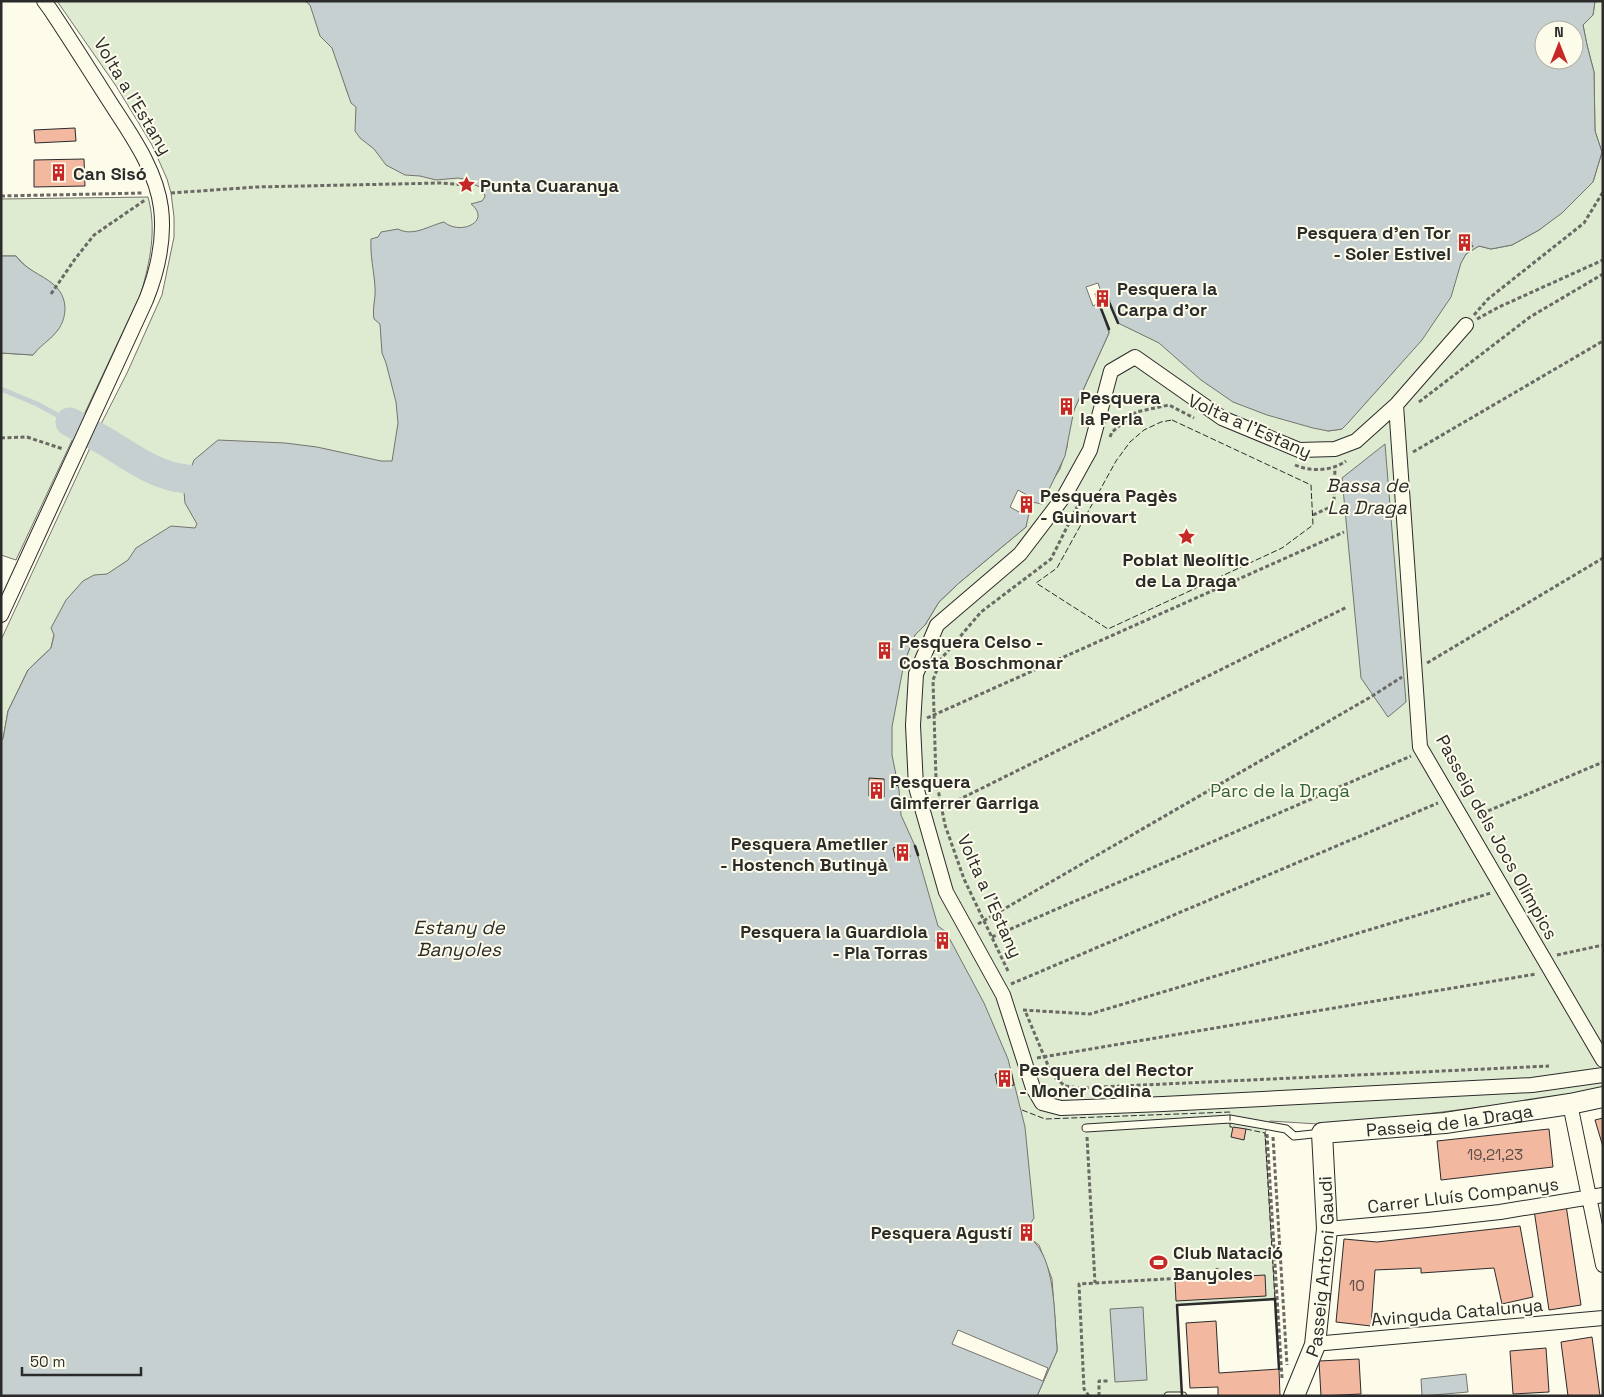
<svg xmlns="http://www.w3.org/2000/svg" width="1604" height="1397" font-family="'Space Grotesk',sans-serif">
<rect width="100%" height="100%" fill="#fdfbea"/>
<path fill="#deebd1" stroke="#74746e" d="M57,1H313L320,6L348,94L460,161L489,190L400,460L215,533L54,635L51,648L28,670L8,711L3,739L1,741V640L102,422L127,373L162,295L174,237V217L171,193L167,179L152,145L116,86Z
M1595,1H1603V1088L1561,1097L1386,1119L1318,1124L1270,1121L1265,1133L1275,1299L1177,1305L1182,1396H1037L1057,1351V1347L1052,1279L1039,1245L1031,1239L1011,1071L941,937L884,780L879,665L904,663L915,635L925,625L939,602L959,583L1026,527L1027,511L1032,502L1050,485L1060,469L1067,447L1068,433L1074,410L1109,333V329L1100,306L1109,302L1150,322L1328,431L1342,429L1395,370L1466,254L1479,246L1491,249L1512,245L1539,230L1561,213L1593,182L1602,152L1595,131L1594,72L1587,45L1583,25L1593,15Z
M148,197C157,229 150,262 141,293L16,560L1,555V353L33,355L38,347L57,331L55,286C41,276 27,270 16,256H1V199Z"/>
<path fill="#c7d0d0" stroke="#74746e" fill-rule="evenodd" d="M305,1H1595L1593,15L1583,25L1587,45L1594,72L1595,131L1602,152L1593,182L1562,213L1539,230L1512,245L1491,249L1479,246L1466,254L1461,263L1451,297L1422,340L1347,424L1342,429L1336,430L1328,431L1313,428L1267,415L1233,402L1201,380L1159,343L1118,323L1109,302L1100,305L1109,333L1074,410L1065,456L1042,504L1032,502L1028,511L1029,513L1026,527L959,583L939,602L925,625L915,635L904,663L892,727V755L899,790L901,815L915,846L938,926L946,932L984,1003L1008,1059L1025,1127L1034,1218L1029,1226L1031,1239C1056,1259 1054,1316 1057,1347V1351L1037,1396H1V741L3,739L8,711L28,670L51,648L54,635L51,628L66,600L83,581L94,575L107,574L128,560L136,548L171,526L195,528L197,524L185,503L184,492L187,479L194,460L218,440L285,443L317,447L381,461H392L398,423L396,402L386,363L382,353L380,324L374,319C372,308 376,298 375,287C374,271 370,256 371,239L378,237L381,232L398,229C413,237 428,226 444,222C461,236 492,221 471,204L482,201L485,197L484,192L480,187L475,185L469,180L458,178L436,180L420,176L405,175L386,165L374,149L360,138L355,131L356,107L351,103L332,48L320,36L310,5ZM1544,30H1574V60H1544Z
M1,256H16C26,270 41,274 53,284C68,296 68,316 58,330C51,340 40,345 33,355L1,353Z
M1385,444L1406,702L1388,717L1361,678L1342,478Z
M1143,1307L1147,1380L1115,1382L1110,1309Z
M1466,1374L1468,1392L1422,1396L1421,1379Z"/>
<path fill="#fdfbea" stroke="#74746e" d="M1098,283L1100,289L1095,294L1098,303L1093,306L1086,287Z
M1018,490L1027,495L1019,512L1010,507Z
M958,1330L1048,1368L1043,1381L952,1344Z"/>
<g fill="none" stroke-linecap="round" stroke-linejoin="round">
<path stroke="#c7d0d0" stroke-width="5" d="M1,389L37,404L70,422"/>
<path stroke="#c7d0d0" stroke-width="29" d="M70,422C83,429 96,436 108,443C132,458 158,477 187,479"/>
</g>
<path fill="#f2b8a0" stroke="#2b2b2b" d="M75,128L76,141L35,143L34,130Z
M84,159L85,186L34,187V160Z
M1467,235L1472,243L1463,249L1457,241Z
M1099,289L1106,290L1110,301L1099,306L1095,294Z
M1063,405L1070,406L1069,412L1062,411Z
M1025,499L1032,502L1027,511L1021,508Z
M882,644L892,649L888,657L878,652Z
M869,778L884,779V797L869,796Z
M907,844L910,857L896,861L893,848Z
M945,936L948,942L938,947L935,940Z
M1011,1070L1014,1085L998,1088L995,1074Z
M1603,1118V1147L1595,1120Z
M1233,1127L1246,1129L1244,1140L1231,1137Z
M1549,1129L1553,1167L1441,1180L1437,1141Z
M1566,1205L1581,1305L1549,1310L1534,1210Z
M1029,1226L1031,1239H1027V1237L1022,1238L1020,1227Z
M1520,1226L1533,1297L1502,1304L1494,1268L1421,1273V1268L1375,1270L1371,1326L1336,1322L1344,1239L1377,1242Z
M1265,1275L1266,1296L1176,1301L1175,1280Z
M1216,1321L1219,1373L1279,1369L1280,1396H1218V1387L1190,1388L1186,1323Z
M1592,1337L1600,1396H1568L1561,1342Z
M1546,1348L1549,1392L1513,1394L1510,1351Z
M1359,1359L1361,1394L1321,1396L1319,1361Z"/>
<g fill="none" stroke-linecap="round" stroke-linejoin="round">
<defs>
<path id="lane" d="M1086,1128L1230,1119L1286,1129L1294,1136L1322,1133
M1168,1396H1183"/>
<path id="street" d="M1466,325L1396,405L1356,441L1335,449L1299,450L1222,418L1135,357L1111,371L1090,450L1065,495L1020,554L937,625L916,674L913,725L916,787L946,892L1003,995L1033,1088L1042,1103L1061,1108L1163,1104L1532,1085L1603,1075
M1396,405L1420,747L1603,1060
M1,615L146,300C158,270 165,240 161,208C156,168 129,132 108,99C89,69 70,39 50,9L44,1
M1570,1104L1603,1265
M1327,1229L1428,1220L1500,1212L1603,1195
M1315,1342L1325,1343L1603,1318"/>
<g id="secondary">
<path id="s1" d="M1294,1396L1315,1345L1327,1229L1322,1133L1445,1123L1570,1104L1603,1097"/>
</g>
</defs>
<use href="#lane" stroke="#2b2b2b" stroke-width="9"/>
<use href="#street" stroke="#2b2b2b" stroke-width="16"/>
<use href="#secondary" stroke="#2b2b2b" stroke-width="22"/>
<path stroke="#6a6964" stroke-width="3" stroke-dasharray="4 2.5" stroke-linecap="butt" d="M171,193L256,187L440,183L466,185
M1,196L143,193
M1470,244L1474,249
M51,294L75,259L94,235L145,200
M1474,315L1488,299L1584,223L1603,192
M1477,319L1499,307L1603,260
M1419,402L1530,317L1603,274
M1069,409L1074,410
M1110,437L1112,432L1136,412L1169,405L1194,418
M1,438L27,437L63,449
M1413,452L1603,341
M1295,465C1311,472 1332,471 1346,461
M1313,515L1328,508L1334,501L1335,468
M1427,663L1603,558
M927,718L1344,532
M940,809L1347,607
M1476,816L1603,762
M978,924L1369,698L1402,677
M992,937L1411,756
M947,941L949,940
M1557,955L1603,945
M1008,971L964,879L945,825L936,779L933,680L941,659L981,612L1051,559L1080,501
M1011,984L1438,803
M1023,1010L1090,1014L1491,893
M1026,1013L1052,1075L1065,1086L1079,1088L1549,1066
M1037,1058L1536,974
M1267,1134L1282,1378
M1087,1137L1095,1283
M1273,1137L1287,1365
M1089,1396L1084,1389L1079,1284L1218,1276L1217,1268
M1099,1396V1381H1108"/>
<use href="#lane" stroke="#fdfbea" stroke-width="7"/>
<use href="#street" stroke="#fdfbea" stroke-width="14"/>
<use href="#secondary" stroke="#fdfbea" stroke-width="20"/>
<path stroke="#2b2b2b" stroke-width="1" stroke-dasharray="6 2.5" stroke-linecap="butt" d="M1172,420L1311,485L1313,525L1282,548L1108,629L1036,583L1057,568L1116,461L1130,442L1144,430L1161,422Z
M1022,1110L1045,1119L1230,1112V1127H1233
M1246,1129L1265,1133L1275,1299"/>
<path stroke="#2b2b2b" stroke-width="2.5" d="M1109,302L1118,323
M1100,306L1109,329
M904,663L907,657
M897,780V785
M915,846L918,855
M1182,1396L1177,1305L1275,1299L1279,1369"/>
</g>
<defs>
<symbol id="building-bare" viewBox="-9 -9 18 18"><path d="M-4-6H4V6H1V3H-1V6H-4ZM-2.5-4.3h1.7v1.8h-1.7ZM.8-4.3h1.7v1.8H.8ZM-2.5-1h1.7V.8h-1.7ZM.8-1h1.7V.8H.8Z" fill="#c62828" stroke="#fdfbea" stroke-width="2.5" paint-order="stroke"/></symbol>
<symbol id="sight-bare" viewBox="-9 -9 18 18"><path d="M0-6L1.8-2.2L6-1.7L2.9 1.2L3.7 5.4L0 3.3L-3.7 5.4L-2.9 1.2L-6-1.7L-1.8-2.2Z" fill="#c62828" stroke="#fdfbea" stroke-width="2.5" paint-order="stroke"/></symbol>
<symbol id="stadium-bare" viewBox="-9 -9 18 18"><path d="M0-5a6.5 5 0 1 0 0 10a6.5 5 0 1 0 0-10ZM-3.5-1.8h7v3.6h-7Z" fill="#c62828" stroke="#fdfbea" stroke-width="2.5" paint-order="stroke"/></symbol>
</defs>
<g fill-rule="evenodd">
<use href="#building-bare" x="46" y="160" width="25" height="25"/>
<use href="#sight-bare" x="454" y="172" width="25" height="25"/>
<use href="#building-bare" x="1452" y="230" width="25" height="25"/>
<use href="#building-bare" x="1090" y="286" width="25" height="25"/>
<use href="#building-bare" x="1054" y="394" width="25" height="25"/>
<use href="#building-bare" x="1014" y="492" width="25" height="25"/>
<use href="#sight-bare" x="1174" y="524" width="25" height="25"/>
<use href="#building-bare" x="872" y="638" width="25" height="25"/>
<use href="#building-bare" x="864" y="778" width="25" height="25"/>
<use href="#building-bare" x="890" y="840" width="25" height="25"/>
<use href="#building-bare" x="930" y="928" width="25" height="25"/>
<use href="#building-bare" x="992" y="1066" width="25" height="25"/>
<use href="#building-bare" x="1014" y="1220" width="25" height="25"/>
<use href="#stadium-bare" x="1146" y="1250" width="25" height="25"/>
</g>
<g text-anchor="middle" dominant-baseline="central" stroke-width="4" stroke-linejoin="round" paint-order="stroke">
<g font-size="15" fill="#5d4e48">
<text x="1495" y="1154">19,21,23</text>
<text x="1357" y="1285">10</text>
</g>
<g font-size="18" fill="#2b2b2b" stroke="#fdfbea">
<text transform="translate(133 96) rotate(59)">Volta a l'Estany</text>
<text transform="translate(1250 426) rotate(24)">Volta a l'Estany</text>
<text transform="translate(1497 837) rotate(61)">Passeig dels Jocs Olímpics</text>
<text transform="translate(990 896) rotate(66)">Volta a l'Estany</text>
<text stroke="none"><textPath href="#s1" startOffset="396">Passeig de la Draga</textPath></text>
<text transform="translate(1463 1195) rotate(-7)">Carrer Lluís Companys</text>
<text stroke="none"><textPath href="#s1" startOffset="134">Passeig Antoni Gaudi</textPath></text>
<text transform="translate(1457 1312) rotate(-5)">Avinguda Catalunya</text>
</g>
<g font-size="18" font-weight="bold" fill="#2b2b2b" stroke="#fdfbea" text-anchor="start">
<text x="73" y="173">Can Sisó</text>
<text x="480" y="185">Punta Cuaranya</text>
<text x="1451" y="232" text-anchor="end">Pesquera d'en Tor<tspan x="1451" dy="21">- Soler Estivel</tspan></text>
<text x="1117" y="288">Pesquera la<tspan x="1117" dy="21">Carpa d'or</tspan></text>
<text x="1080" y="397">Pesquera<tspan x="1080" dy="21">la Perla</tspan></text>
<text x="1040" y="495">Pesquera Pagès<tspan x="1040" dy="21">- Guinovart</tspan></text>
<text x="1186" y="559" text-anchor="middle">Poblat Neolític<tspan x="1186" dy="21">de La Draga</tspan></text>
<text x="899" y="641">Pesquera Celso -<tspan x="899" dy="21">Costa Boschmonar</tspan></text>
<text x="890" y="781">Pesquera<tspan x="890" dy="21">Gimferrer Garriga</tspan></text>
<text x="888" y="843" text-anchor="end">Pesquera Ametller<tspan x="888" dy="21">- Hostench Butinyà</tspan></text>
<text x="928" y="931" text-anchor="end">Pesquera la Guardiola<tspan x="928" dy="21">- Pla Torras</tspan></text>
<text x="1019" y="1069">Pesquera del Rector<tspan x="1019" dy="21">- Moner Codina</tspan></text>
<text x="1012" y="1232" text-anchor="end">Pesquera Agustí</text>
<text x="1173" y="1252">Club Natació<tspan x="1173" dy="21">Banyoles</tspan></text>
</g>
<g font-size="18" fill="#34623c" stroke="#fdfbea">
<text x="1280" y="790">Parc de la Draga</text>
</g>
<g font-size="19" font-style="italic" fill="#2b2b2b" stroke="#fdfbea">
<text x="1367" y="485">Bassa de<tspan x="1367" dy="22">La Draga</tspan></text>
<text x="459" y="927">Estany de<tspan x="459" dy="22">Banyoles</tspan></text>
</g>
</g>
<rect width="1604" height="1397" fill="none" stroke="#2b2b2b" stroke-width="5"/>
<g transform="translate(1559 45)"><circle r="24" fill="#fdfbea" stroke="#a9a89e"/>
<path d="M0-4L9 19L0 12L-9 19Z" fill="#c62828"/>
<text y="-8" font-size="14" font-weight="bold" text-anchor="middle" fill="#2b2b2b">N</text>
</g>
<path d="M22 1367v8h119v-8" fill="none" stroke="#2b2b2b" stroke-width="2.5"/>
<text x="30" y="1367" font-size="15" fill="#2b2b2b" stroke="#fdfbea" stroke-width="4" paint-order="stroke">50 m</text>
</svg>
